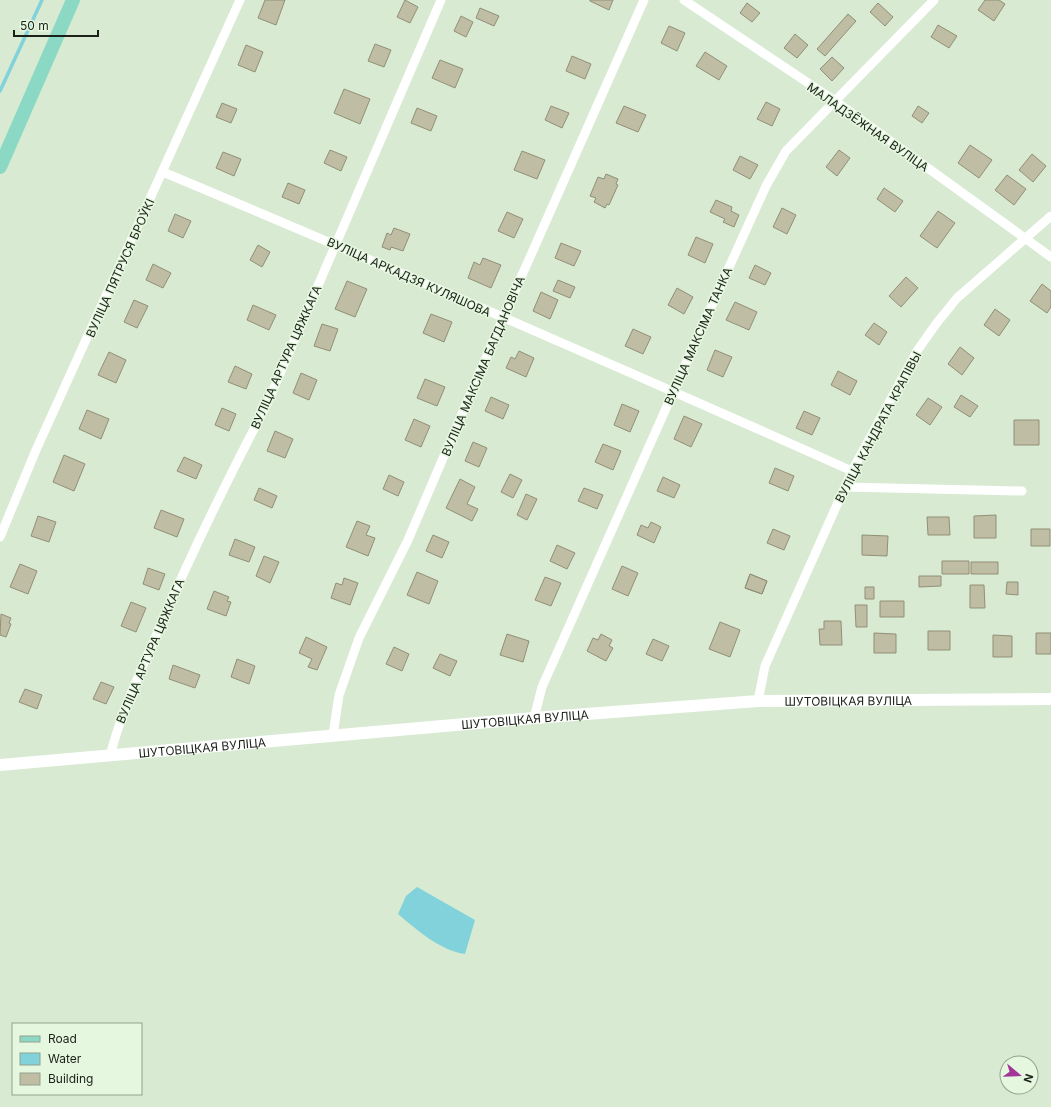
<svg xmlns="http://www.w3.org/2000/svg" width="1051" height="1107" font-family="Inter,sans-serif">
<rect width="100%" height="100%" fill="#d8ead2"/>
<path fill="#81d2db" d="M417,887L475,920L465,954C441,951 417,930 398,914L406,896Z"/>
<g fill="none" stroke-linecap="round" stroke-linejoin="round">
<path stroke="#81d2db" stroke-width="3.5" d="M0,91L42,0"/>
</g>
<path fill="#bfbda3" stroke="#919076" d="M265,0H285L276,25L258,18Z
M405,0L418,7L410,23L397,17Z
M590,0H613L609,10L590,1Z
M985,0H999L1005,4L994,21L978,10Z
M747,3L760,13L752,22L740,13Z
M878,3L893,17L885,26L870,12Z
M480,8L499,16L494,26L476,18Z
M848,14L856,21L825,56L817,49Z
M461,16L473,22L466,37L454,31Z
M938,25L957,36L949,48L931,37Z
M669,26L685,33L677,51L661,43Z
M795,34L808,45L797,58L784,48Z
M375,44L391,50L384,67L368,61Z
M246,45L263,52L255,72L238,65Z
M705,52L727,66L719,80L696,66Z
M572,56L591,64L585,79L566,71Z
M832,57L844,68L832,81L820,69Z
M440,60L463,69L455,88L432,78Z
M344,89L370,99L360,124L334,113Z
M766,102L780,109L772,126L757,119Z
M222,103L237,109L231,123L216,117Z
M551,106L569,113L562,128L545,120Z
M624,106L646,115L638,132L616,123Z
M918,106L929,113L922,123L912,116Z
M417,108L437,116L431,131L411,123Z
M970,145L992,160L979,178L958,163Z
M330,150L347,157L341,171L324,163Z
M839,150L850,158L837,176L826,167Z
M522,151L545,160L537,179L514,170Z
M223,152L241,159L234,176L216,168Z
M1032,154L1046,166L1033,182L1019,170Z
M740,156L758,165L750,179L733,170Z
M606,174L618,179L616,184L618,185L609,205L607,204L605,208L594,202L596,198L590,196L598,177L604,179Z
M1007,175L1026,189L1014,205L995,190Z
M288,183L305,190L299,204L282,197Z
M884,188L903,201L895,212L877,199Z
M716,200L732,207L731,211L739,215L734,227L723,222L725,219L710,212Z
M782,208L796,215L787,234L773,227Z
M938,211L955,223L937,248L920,236Z
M507,212L523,219L514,238L498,231Z
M175,214L191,221L183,238L168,231Z
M394,228L410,234L403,251L391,247L390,250L382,247L387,233L391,235Z
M696,237L713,244L705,263L688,255Z
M561,243L581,251L574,266L555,258Z
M258,245L270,252L262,267L250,260Z
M483,258L501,265L491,288L468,278L474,262L480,265Z
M153,264L171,273L163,288L146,280Z
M755,265L771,273L765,285L749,278Z
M906,277L918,288L901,307L889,296Z
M558,280L575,287L570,298L553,291Z
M347,281L367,289L355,317L335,309Z
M1042,284L1051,291V307L1047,313L1030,301Z
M677,288L693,297L684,314L668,305Z
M541,292L558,300L550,319L533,311Z
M134,300L148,306L137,328L124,322Z
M735,302L757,312L749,330L726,320Z
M253,305L276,315L269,330L247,320Z
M995,309L1010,320L999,336L984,325Z
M431,314L452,322L444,342L423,333Z
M874,323L887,332L879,345L865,335Z
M322,324L338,329L330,351L314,346Z
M633,329L651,337L643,354L625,346Z
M960,347L974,358L962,375L948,364Z
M715,350L732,357L723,377L707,370Z
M519,351L534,358L526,377L506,368L511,357L515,359Z
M109,352L126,360L116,383L98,375Z
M235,366L252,374L246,389L228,382Z
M838,371L857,381L850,395L831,385Z
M301,373L317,380L309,400L293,393Z
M425,379L445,387L437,406L417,398Z
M961,395L978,406L970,417L954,407Z
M491,397L509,405L503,419L485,411Z
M928,398L942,407L930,425L916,415Z
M622,404L639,411L630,432L614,425Z
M222,408L236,414L229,431L215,425Z
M87,410L109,419L101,439L79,429Z
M804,411L820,418L812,435L796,428Z
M684,416L702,424L691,447L674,439Z
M414,419L430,426L421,447L405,440Z
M1014,420H1039V445H1014Z
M275,431L293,439L285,458L267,451Z
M473,442L487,448L479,467L465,461Z
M603,444L621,451L613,470L595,462Z
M64,455L85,464L74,491L53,482Z
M184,457L202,465L196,479L177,471Z
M775,468L794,476L788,491L769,483Z
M510,474L522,480L513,498L501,492Z
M389,475L404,482L398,496L383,489Z
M663,477L680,485L674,498L657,491Z
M460,479L475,487L467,504L478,509L472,521L446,508Z
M259,488L277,496L272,508L254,500Z
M584,488L603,495L597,509L578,501Z
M526,494L537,499L527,520L517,515Z
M161,510L184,519L177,537L154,528Z
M996,515V538H974V516Z
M38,516L56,522L49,542L31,536Z
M927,517H949L950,535H928Z
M357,521L370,526L366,535L375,538L368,556L346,547Z
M651,522L661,527L654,543L637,535L641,525L648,528Z
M773,529L790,536L784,550L767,543Z
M1031,529H1050V546H1031Z
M433,535L449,542L442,558L426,551Z
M862,535L888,536L887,556L862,555Z
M235,539L255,547L249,562L229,555Z
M557,545L575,553L567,569L550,561Z
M264,556L279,562L270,583L256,576Z
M942,561H969V574H942Z
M971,562H998V574H971Z
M20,564L37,571L28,594L10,587Z
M622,566L638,573L628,596L612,589Z
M148,568L165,574L159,590L143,584Z
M417,572L438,581L429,604L407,595Z
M750,574L767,581L762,594L745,588Z
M750,574L767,581L762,594L745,588Z
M919,576H941V586L919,587Z
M545,577L561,583L551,606L535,600Z
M344,578L358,583L350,605L331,598L336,583L342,585Z
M1007,582H1018V595L1006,594Z
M970,585H984L985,608H970Z
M865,587H874V599H865Z
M214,591L229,597L227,601L231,602L226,616L207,609Z
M880,601H904V617H880Z
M131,602L146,608L136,632L121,626Z
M855,605H867V627H856Z
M1,614L11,618L9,623L11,624L6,637L0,635Z
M824,621H841L842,645H820L819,629H824Z
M720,622L740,630L730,657L709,649Z
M928,631H950V650H928Z
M874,633L896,634V653H874Z
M1036,633H1051V654H1036Z
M507,634L529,641L523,662L500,655Z
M601,634L612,640L609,646L613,648L606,661L587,651L593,638L598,640Z
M993,635L1012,636V657H993Z
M306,637L327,647L317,670L308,667L312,659L299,653Z
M653,639L669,646L662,661L646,654Z
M394,647L409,654L402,671L386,664Z
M440,654L457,661L450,676L433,668Z
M237,659L255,666L249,684L231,677Z
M173,665L200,675L195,688L169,679Z
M101,682L114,687L106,704L93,699Z
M25,689L42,695L37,709L19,702Z"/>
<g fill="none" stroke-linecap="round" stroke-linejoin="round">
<path stroke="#fff" stroke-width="9" d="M684,0L835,101L1051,257
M163,172C394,269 624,369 852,471
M845,487L1022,491
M0,537L36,450L240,0
M758,701L765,666L852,471L917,351L936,324L957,298L1051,216
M534,718L542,687L720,287L766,186L786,151L934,0
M333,735L339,695L359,638L408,540L503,318L644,0
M110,756C122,710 139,675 158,631C191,554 228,478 267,404L441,0"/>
<path stroke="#fff" stroke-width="12" id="s1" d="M0,765L534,718L758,701L1051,699"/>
<path stroke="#8bd9c4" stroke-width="14" d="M0,167L73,0"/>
</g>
<g text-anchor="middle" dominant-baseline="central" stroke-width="3" stroke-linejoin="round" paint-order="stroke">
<g font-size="12" fill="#1b2119" stroke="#e5f7df">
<text transform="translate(868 127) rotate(35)">МАЛАДЗЁЖНАЯ ВУЛІЦА</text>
<text transform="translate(120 268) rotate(-66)">ВУЛІЦА ПЯТРУСЯ БРОЎКІ</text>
<text transform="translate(409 277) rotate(24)">ВУЛІЦА АРКАДЗЯ КУЛЯШОВА</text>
<text transform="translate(698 336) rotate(-66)">ВУЛІЦА МАКСІМА ТАНКА</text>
<text transform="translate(286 357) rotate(-66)">ВУЛІЦА АРТУРА ЦЯЖКАГА</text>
<text transform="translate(483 366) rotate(-67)">ВУЛІЦА МАКСІМА БАГДАНОВІЧА</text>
<text transform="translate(878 427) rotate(-62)">ВУЛІЦА КАНДРАТА КРАПІВЫ</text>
<text transform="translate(150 651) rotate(-67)">ВУЛІЦА АРТУРА ЦЯЖКАГА</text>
<text stroke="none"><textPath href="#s1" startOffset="851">ШУТОВІЦКАЯ ВУЛІЦА</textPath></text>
<text stroke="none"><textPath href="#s1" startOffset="527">ШУТОВІЦКАЯ ВУЛІЦА</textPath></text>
<text stroke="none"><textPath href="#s1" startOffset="203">ШУТОВІЦКАЯ ВУЛІЦА</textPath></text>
</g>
</g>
<rect x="12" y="1023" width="130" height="72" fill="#e5f7df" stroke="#94a190"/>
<rect x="20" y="1036" width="20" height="6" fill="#8bd9c4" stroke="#94a190"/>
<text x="48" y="1043" font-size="12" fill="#1b2119">Road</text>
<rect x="20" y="1053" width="20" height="12" fill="#81d2db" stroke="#94a190"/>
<text x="48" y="1063" font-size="12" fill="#1b2119">Water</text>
<rect x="20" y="1073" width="20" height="12" fill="#bfbda3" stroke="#94a190"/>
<text x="48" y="1083" font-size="12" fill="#1b2119">Building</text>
<g transform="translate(1019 1075) rotate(109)"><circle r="19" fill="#e5f7df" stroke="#94a190"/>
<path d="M0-3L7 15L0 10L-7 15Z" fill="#a13698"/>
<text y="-6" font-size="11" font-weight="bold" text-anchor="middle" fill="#1b2119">N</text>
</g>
<path d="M14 30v6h84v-6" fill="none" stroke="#1b2119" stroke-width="2"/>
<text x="20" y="30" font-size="12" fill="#1b2119" stroke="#e5f7df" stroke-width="3" paint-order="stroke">50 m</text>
</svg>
